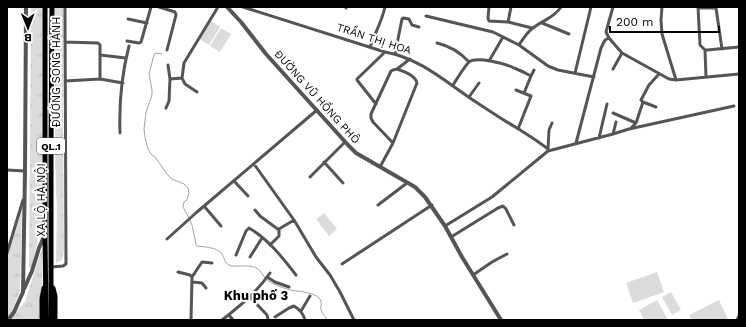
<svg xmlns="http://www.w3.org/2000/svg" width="746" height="327" font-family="'Work Sans',sans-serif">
<defs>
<pattern id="grass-tufts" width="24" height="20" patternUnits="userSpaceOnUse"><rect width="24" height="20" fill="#dcdcdc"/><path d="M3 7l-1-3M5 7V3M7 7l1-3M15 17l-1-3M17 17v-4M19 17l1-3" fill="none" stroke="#bbb"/></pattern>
</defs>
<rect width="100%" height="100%" fill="#fff"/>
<path fill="url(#grass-tufts)" d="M31,7H42V222L31,269H30L29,267Z
M55,7H64L63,124L64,249L62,260L56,263L57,206L56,192L55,150Z
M22,206L20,291L12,311L7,318V256Z
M42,248V283L40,301L39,320H11L18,309L25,302Z"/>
<path fill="#dcdcdc" d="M211,21L220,27L209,45L199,39Z
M221,28L231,34L220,52L210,46Z
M324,213L337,229L329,236L316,219Z
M657,272L664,292L633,303L626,283Z
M671,292L681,310L672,315L662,297Z
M657,300L667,318L664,320H644L639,310Z
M719,300L728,319L726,320H692L689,315Z"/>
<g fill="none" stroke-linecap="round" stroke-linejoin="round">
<path stroke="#a3a3a3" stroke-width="1" d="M162,54L155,53L154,55L149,74L152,90V95L146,112L144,129L145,137L148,149L151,154L155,157L167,174L172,179L184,184L188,188L189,193L187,200L184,202L183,207L189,218
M190,220L192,225L196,244L197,246C204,247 216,247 221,253C225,257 224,263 229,265C232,267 235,266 238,266C252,266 258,265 265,278
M267,280C273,284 280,287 287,289C295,292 313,291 319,298C323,302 320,306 321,310C322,314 326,316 327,320"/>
<path stroke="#555" stroke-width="3" d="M159,7L175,12L176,15L167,50
M243,7L385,52C420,58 447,83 476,102C490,111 503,120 517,128C528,135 538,141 548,149V151
M489,7L488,18L489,21L508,22L532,28
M613,7L606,32L609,38L622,53L669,79L676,80L739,74
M662,7L661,20L662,34L676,80
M698,7L700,45L705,50H707L739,47
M346,8V7
M698,8H716L722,49
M426,16L493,32L519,45L548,66L558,70L594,77
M128,19L147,23
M508,22L511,7
M542,23L569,34
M127,41L139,43L141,42L151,7
M65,42L98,43L100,45V55L126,58
M437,43C450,46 460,52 469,62
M519,45C523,39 527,32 533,28C543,20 554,18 561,7
M370,47C375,33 382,21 385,7
M705,50L706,77
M395,54L402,19L403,18L409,19L412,25L419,27
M489,61L503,37
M168,65L170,79
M613,69L622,53
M575,73L591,7
M182,78L185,84L197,92
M100,79V55
M65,81L100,79L123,83
M453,85C457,79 464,67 469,62C477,56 506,64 514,68C520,70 525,73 531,76L534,70
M516,90L531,96L518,129
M524,93L531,76
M469,97L479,83
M643,102L656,107
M376,104L357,80V79L385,52
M166,108L169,101L170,79L182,78L184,63L218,7
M613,113L636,123
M630,129L636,123L643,102L641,100L649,85L659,74
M120,133C119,105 122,73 129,46
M613,134L616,122
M599,138L607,104
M393,143L373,122L371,118V114L391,71L393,70L397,69L410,59
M576,143L601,48L605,40L609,38
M548,149L549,130L552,123
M324,162L343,183
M254,164L294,220L316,257L330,275L340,292L354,320
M380,167L393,143L417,83C415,75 405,72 397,69
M7,170L25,171
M310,177L345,142
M234,181L248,196
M378,205L407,183
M204,206L221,226
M255,210L260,216L279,230
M445,226L492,197L548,151L613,134L629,129L734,106
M451,237L498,208L503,206L506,209L514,225
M167,239L197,212L317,110
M270,245L279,236V229L294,220
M7,253L23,200
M236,255L246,231L249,228C268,239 283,258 296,275
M250,257L262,238
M342,264L432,205
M51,267L63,266L66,264L65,7
M178,272L190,275L192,277L191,320
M473,275L492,262L507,254
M192,277L202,262L212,263
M267,277L275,282L289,287
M193,282L202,283L206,288
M250,297L267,315L268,319V320
M301,311L310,296
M229,315L233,320
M275,317L289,308L294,306C300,310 303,313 305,320
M222,320C240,306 257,292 270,273
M737,320L739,316"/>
<path stroke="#555" stroke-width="4" d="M227,7L241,22L266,54L348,145L356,153L415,187L425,197L445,226L462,257L501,320
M24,289L32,271L39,248L45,234
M8,320L14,312L23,292L25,171L26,7"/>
<path stroke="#000" stroke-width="5" d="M45,7V234L46,320
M53,288L55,296V320
M42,320V299L44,288
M51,320V148L52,7"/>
</g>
<g text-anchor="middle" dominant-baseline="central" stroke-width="4" stroke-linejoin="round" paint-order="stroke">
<rect fill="#fff" stroke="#4c4c4c" stroke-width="1" x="37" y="138" width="28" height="16" rx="3"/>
<g font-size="10" font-weight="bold" fill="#000">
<text x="51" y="146">QL.1</text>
</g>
<g font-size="11" fill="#000" stroke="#fff">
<text transform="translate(374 39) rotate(18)">TRẦN THỊ HOA</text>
<text transform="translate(56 72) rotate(-90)">ĐƯỜNG SONG HÀNH</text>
<text transform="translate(317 97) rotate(48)">ĐƯỜNG VŨ HỒNG PHÔ</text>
<text transform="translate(41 200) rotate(-90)">XA LỘ HÀ NỘI</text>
</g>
<g font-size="13" font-weight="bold" fill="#000" stroke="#fff">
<text x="256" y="295">Khu phố 3</text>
</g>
</g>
<rect width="746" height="327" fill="none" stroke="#000000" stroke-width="16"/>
<g transform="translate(28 28) rotate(179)" stroke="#ffffff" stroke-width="3" paint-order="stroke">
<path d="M0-3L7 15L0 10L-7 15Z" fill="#000000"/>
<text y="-6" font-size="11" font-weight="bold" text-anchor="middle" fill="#000000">B</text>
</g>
<path d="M610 26v6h109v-6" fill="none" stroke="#000000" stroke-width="2"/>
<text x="616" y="26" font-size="12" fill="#000000" stroke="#ffffff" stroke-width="3" paint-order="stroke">200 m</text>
</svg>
